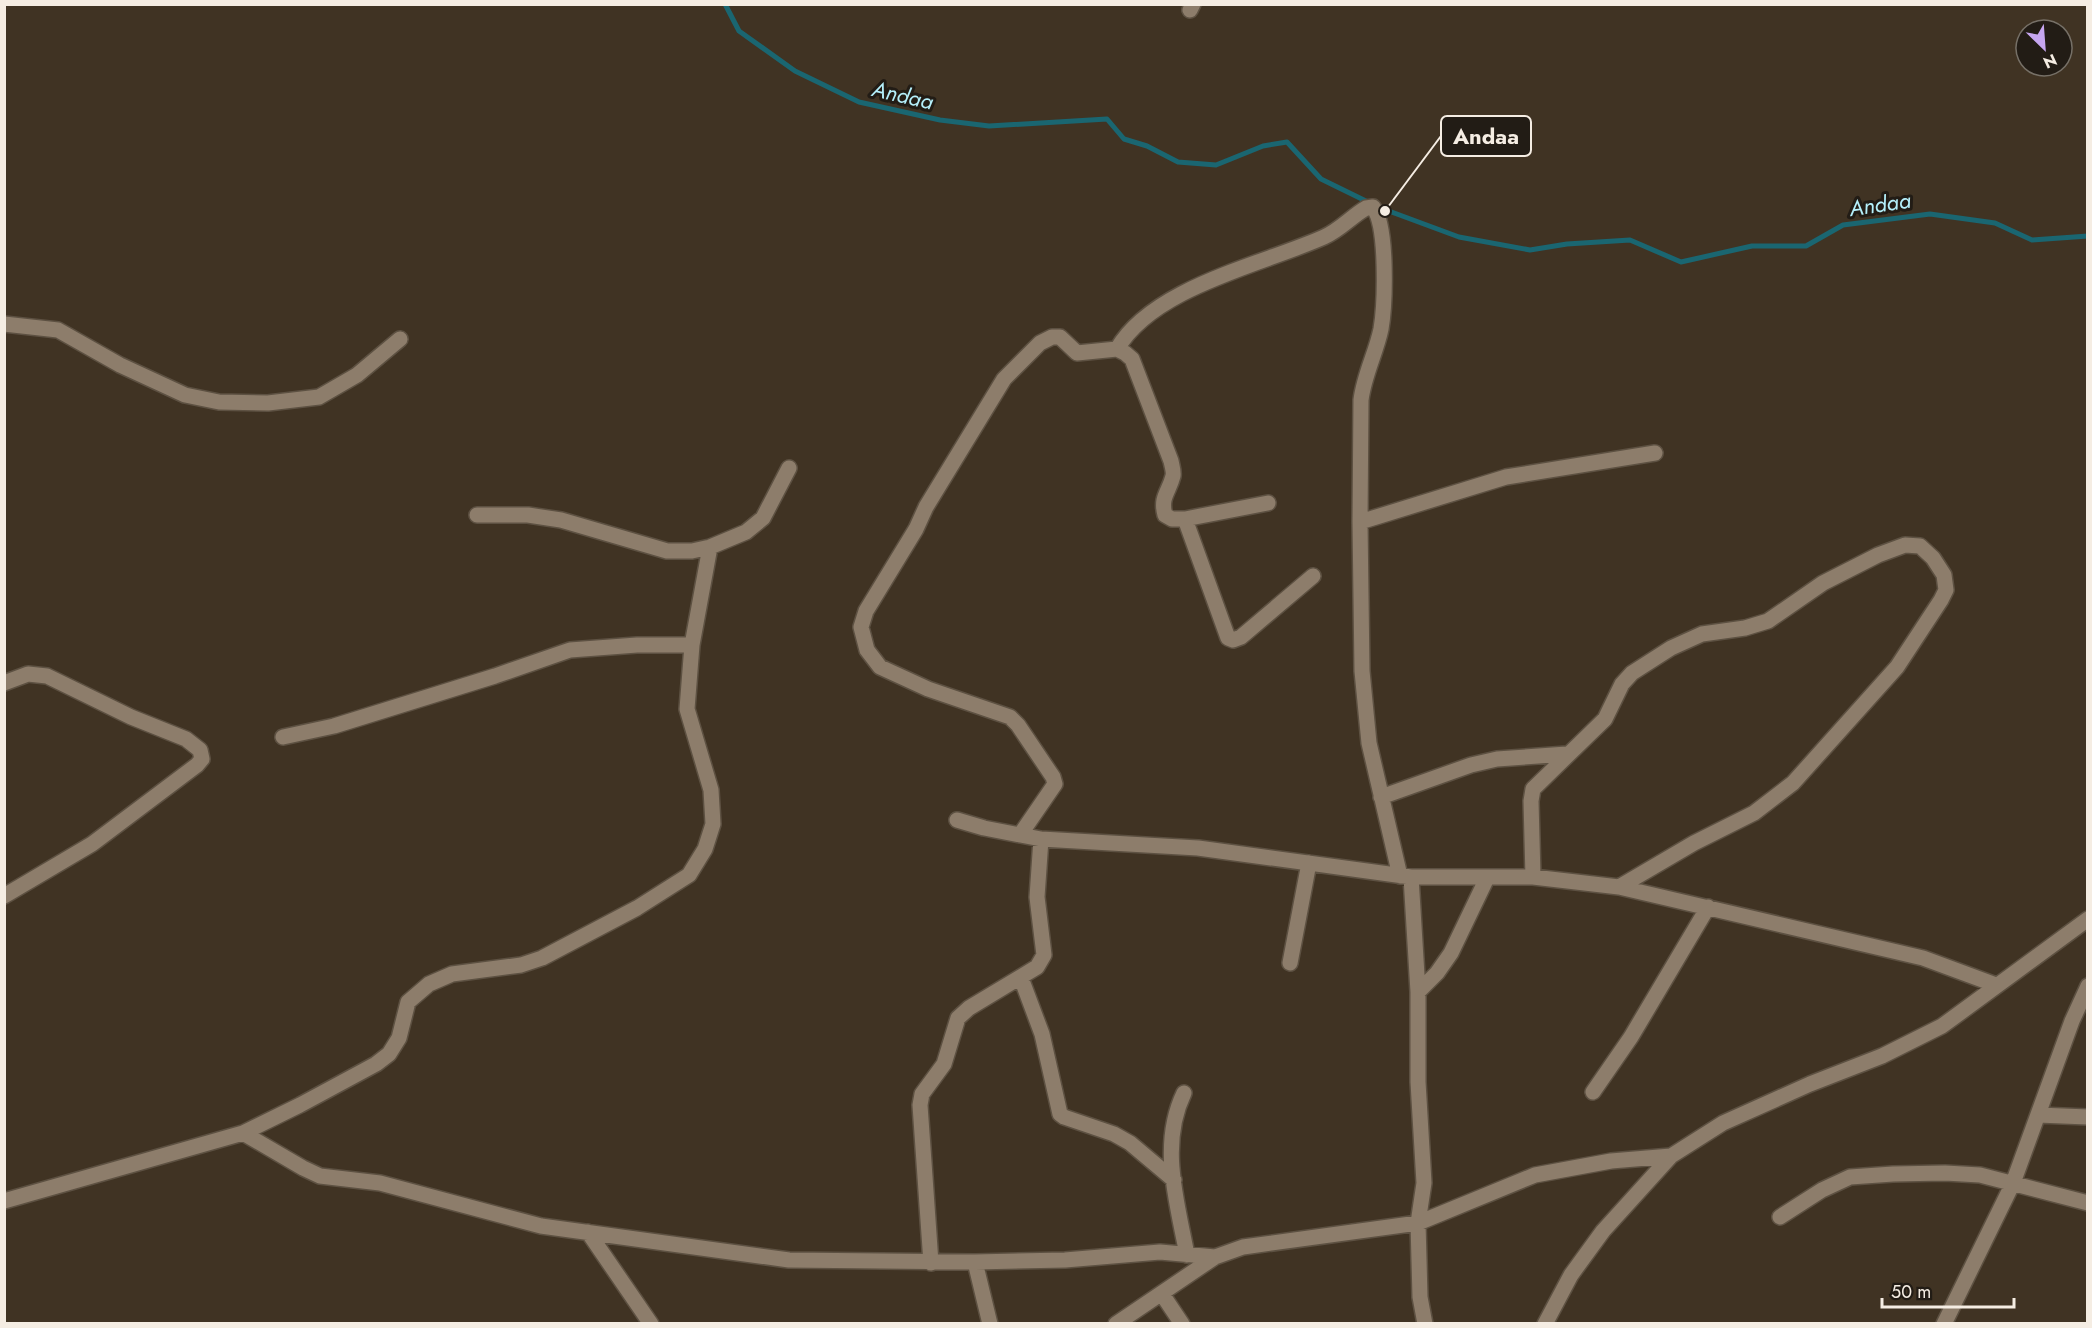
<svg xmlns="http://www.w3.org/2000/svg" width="2092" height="1328" font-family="Jost,sans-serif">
<rect width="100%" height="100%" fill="#403323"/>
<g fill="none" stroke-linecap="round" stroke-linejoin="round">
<path stroke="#1a6671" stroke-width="5" d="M725,4L739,31L795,71L859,102L940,120L989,126L1107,119L1124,139L1147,146L1178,162L1216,165L1263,146L1287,142L1321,179L1370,203
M1378,207L1459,237L1530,250L1567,244L1630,240L1681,262L1752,246H1806L1843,225L1930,214L1995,223L2032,240L2088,236"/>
<defs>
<path id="minor" d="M1190,10L1193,4
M4,324L58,330L120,365L185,395L219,402L268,403L319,397L357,375L400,339
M1117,349C1153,287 1261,265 1324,237C1340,230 1352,216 1366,208L1373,207C1388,226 1385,305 1381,329C1376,353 1364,375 1361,400L1360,522L1362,671L1369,743L1400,876
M477,515H528L561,520L667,551H692L710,547L746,532L763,518L789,468
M1185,519L1228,638L1233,640L1241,637L1313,576
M1360,522L1506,477L1655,453
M692,645L710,547
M4,683L28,674L47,676L131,717L186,739L200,750L202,759L197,765L92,844L4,896
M1381,797L1471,765L1497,759L1567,754
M957,820L984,828L1041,839L1198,848L1411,877H1533L1619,887L1923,958L1996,985
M1020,835L1055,784L1053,777L1018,725L1010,717L928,689L880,667L867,650L861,627L866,611L916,529L926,507L1004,379L1040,343L1052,337H1060L1077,353L1117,349L1125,353L1132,359L1171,461C1172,466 1174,472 1173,476C1169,492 1160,497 1165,515L1172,519H1185L1268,503
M1411,877L1418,992V1082L1424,1183L1418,1223L1420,1297L1425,1324
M1533,877L1531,801L1533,789L1605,719L1622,684L1632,673L1671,648L1702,634L1745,628L1768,621L1823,583L1878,555L1905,545L1920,546L1933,558L1944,575L1946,590L1941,600L1897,667L1793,783L1754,813L1694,843L1619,887
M1290,963L1309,863
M1021,978L1042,1034L1060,1114L1064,1117L1114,1134L1130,1143L1174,1180
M1418,992L1437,973L1451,953L1487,878
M1593,1092L1631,1037L1708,907
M1184,1093C1159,1145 1177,1201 1187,1255
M2038,1115L2088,1117
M243,1133L303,1168L320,1176L380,1183L541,1226L789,1260L975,1262L1065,1260L1160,1252L1215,1257
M4,1201L243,1133L300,1105L376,1064L389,1054L399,1038L408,1002L429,984L452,974L521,965L542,958L637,908L689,875L705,849L713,824L711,790L687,709L692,645H637L570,650L495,676L334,726L283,737
M1780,1217L1822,1190L1850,1177L1893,1174L1945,1173L1980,1175L2088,1203
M588,1232L651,1324
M975,1262L990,1324
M931,1263L920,1105L922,1094L944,1064L958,1018L969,1008L1037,967L1044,955L1037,897L1041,839
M1162,1294L1182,1324
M1116,1324L1215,1257L1243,1247L1418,1223L1535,1175L1611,1161L1671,1156
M1545,1324L1571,1275L1603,1231L1671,1156L1723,1123L1810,1084L1882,1056L1942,1026L2088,919
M1944,1324L2013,1183L2072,1021L2088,986"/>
</defs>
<use href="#minor" stroke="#5d5142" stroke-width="18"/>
<use href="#minor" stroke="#8d7d6b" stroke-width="15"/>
</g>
<g text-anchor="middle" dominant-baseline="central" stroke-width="6" stroke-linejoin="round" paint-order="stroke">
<g font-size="22" font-style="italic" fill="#b5f0fb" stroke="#221c15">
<text transform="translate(903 95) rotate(13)">Andaa</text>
<text transform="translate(1880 204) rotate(-8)">Andaa</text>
</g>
</g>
<path fill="none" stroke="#f5ede3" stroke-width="2" d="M1385 211L1441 136"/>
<circle fill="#f5ede3" stroke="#221c15" stroke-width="2" cx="1385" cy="211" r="6"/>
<rect fill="#221c15" stroke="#f5ede3" stroke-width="2" x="1441" y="116" width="90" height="40" rx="6"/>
<g font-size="22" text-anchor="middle" font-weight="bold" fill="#f5ede3">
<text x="1486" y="144">Andaa</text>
</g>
<rect width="2092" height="1328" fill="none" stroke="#f5ede3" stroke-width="12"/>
<g transform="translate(2044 48) rotate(155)"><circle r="28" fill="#221c15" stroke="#767067" stroke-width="1.5"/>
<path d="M0-4.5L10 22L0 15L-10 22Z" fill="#c6a6f0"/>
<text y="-9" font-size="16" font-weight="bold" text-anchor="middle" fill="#f5ede3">N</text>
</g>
<path d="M1882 1298v9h132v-9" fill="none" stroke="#f5ede3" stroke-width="3"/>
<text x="1891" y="1298" font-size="18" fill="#f5ede3" stroke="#221c15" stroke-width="4.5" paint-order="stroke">50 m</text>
</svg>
